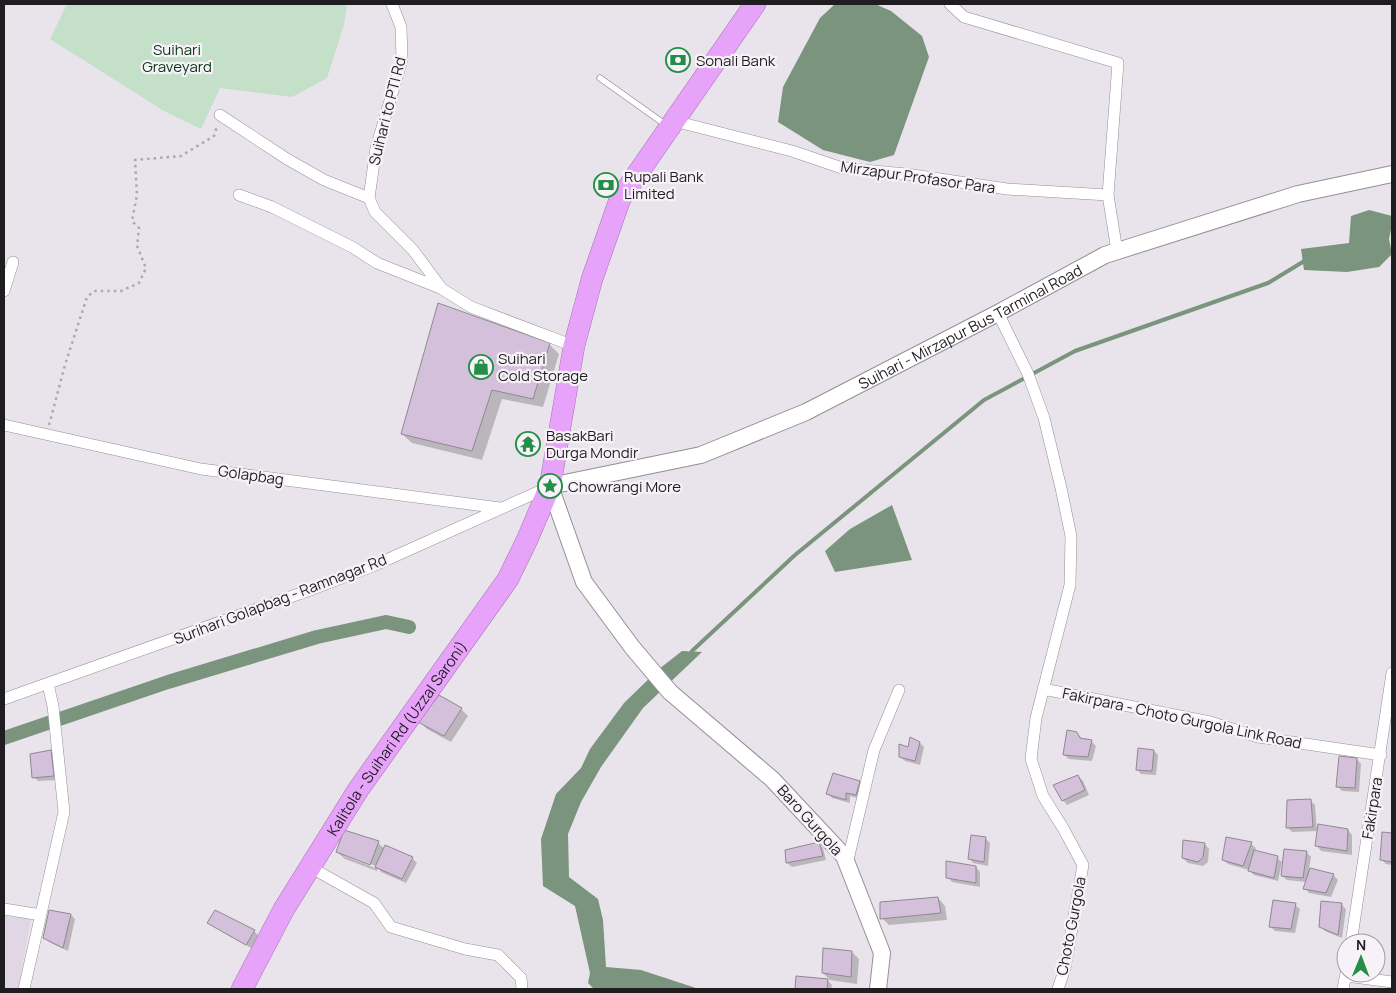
<svg xmlns="http://www.w3.org/2000/svg" width="1396" height="993" font-family="Manrope,sans-serif">
<rect width="100%" height="100%" fill="#e9e4eb"/>
<path fill="#e1d6e4" d="M4,916L31,919L18,989H4Z"/>
<path fill="#c4e0c9" d="M67,4H347L344,25L327,78L292,97L220,88L201,129L164,111L50,39Z"/>
<path fill="#7a947e" d="M835,4H875L891,11L922,36L929,57L894,155L870,162L823,150L778,122L783,87L820,18Z
M1369,210L1392,216V225L1389,239L1392,254L1379,267L1347,272L1304,270L1301,249L1349,243L1351,216Z
M892,505L912,560L835,572L825,551L850,529Z
M682,651L702,652L643,708L601,767L581,802L568,834L569,877L598,899L603,920L606,967L641,970L699,989H594L588,983L590,973L575,906L543,886L541,839L556,794L581,768L590,749L624,703L659,669Z"/>
<path fill="#0003" fill-rule="evenodd" d="M549,344L559,354L543,407L502,399L482,460L412,443L402,434Z
M461,709L468,716L451,742L427,729L420,722Z
M1077,733L1082,739L1091,741L1096,746L1092,761L1069,759L1064,755Z
M920,743L924,747L920,765L905,761L900,757L908,749Z
M50,751L55,756L58,780L38,781L34,777Z
M1154,751L1158,755L1156,775L1141,774L1137,769Z
M1357,759L1361,764L1359,792L1342,791L1337,786Z
M1078,776L1083,781L1089,795L1067,805L1063,800Z
M859,782L864,786L861,799L850,796V803L832,798L827,793Z
M1310,800L1315,805L1317,831L1292,832L1287,827Z
M1348,830L1352,835V855L1321,851L1317,846Z
M1383,833L1392,834V865L1386,864L1381,859Z
M985,838L990,843L988,866L973,863L969,858Z
M1185,842L1205,844L1209,849L1208,862L1203,866L1188,863L1183,858Z
M378,843L385,849L386,846L412,858L417,863L406,883L381,872L378,868L377,871L345,859L337,852ZM344,854L376,866L375,868L344,856Z
M818,843L823,848L826,860L792,867L787,863Z
M1251,844L1256,848L1254,852L1277,858L1282,862L1278,881L1254,875L1249,870L1228,864L1223,860Z
M1306,852L1311,857L1309,869L1333,875L1338,880L1331,897L1309,893L1305,888L1307,882L1287,880L1282,876Z
M976,867L980,872V887L952,882L948,877Z
M938,898L945,906L947,920L889,925L882,918Z
M1341,904L1346,909L1342,938L1325,931L1321,927Z
M1295,905L1300,909L1295,933L1275,931L1270,926Z
M215,912L254,931L259,936L251,948L214,927L209,923Z
M71,915L75,919L68,951L49,942L45,938Z
M852,952L859,959L857,984L830,980L823,973Z
M797,977L827,980L832,985L831,989H796Z"/>
<g fill="none" stroke-linecap="round" stroke-linejoin="round">
<path stroke="#7a947e" stroke-width="4" d="M692,651L795,555L984,400L1075,351L1268,283L1306,260"/>
<path stroke="#7a947e" stroke-width="14" d="M4,738L168,682L317,637L386,622L409,627"/>
</g>
<path fill="#d5c0db" stroke="#8e8990" d="M438,303L550,343L533,399L492,390L472,451L401,434Z
M439,695L462,708L444,736L418,722Z
M1067,730L1077,732L1080,738L1092,740L1088,757L1063,755Z
M910,737L920,742L915,761L899,757V744L908,747Z
M1138,748L1154,750L1152,771L1136,770Z
M51,750L54,776L32,778L30,754Z
M1339,756L1357,758L1355,788L1336,787Z
M833,773L860,781L856,795L846,793V800L826,794Z
M1078,775L1085,790L1062,801L1053,785Z
M1311,799L1313,827L1286,828L1287,800Z
M1318,824L1348,829L1347,851L1315,846Z
M344,830L379,841L370,865L336,852Z
M1382,832L1392,833V862L1380,860Z
M971,835L986,837L984,862L968,859Z
M1226,837L1252,842L1243,866L1222,860Z
M1183,840L1205,843L1203,857L1198,862L1182,858Z
M819,842L823,856L786,863L785,850Z
M385,845L413,857L402,879L375,867Z
M1284,849L1307,851L1303,878L1281,876Z
M1254,850L1278,856L1274,878L1248,871Z
M946,861L976,866V883L946,878Z
M1310,868L1334,874L1326,893L1303,889Z
M938,897L941,913L880,919V902Z
M1273,900L1296,903L1291,929L1269,927Z
M1321,901L1342,903L1338,935L1319,927Z
M49,910L71,914L63,948L43,938Z
M215,910L255,930L246,945L207,923Z
M823,948L852,951L851,977L822,973Z
M796,976L828,979L827,989H795Z"/>
<g fill="none" stroke-linecap="round" stroke-linejoin="round">
<defs>
<path id="lane" d="M600,78L666,125"/>
<path id="street" d="M392,4L401,27L402,60L376,148L369,198L375,212L413,250L442,289L471,307L574,346
M950,4L964,17L1118,63L1108,195
M220,115L287,159L324,180L369,198
M674,121L792,151L842,168L906,174L1007,189L1108,195L1117,251
M239,195L272,207L352,247L377,263L440,288
M4,291L13,262
M998,313L1028,374L1044,418L1061,488L1071,536L1070,585L1036,718L1031,759L1043,796L1063,828L1083,865L1065,968L1058,989
M4,425L201,469L500,508
M1043,689L1210,722L1258,737L1381,755
M4,699L310,590L373,566L549,487
M847,864L874,750L899,690
M310,867L374,903L391,927L465,949L498,955L521,978L522,989
M4,909L41,915
M1351,943L1392,673
M1346,976L1392,982
M24,989L64,812L53,706L48,684
M1343,989L1346,973"/>
<g id="secondary">
<path id="s1" d="M878,989L882,953L844,856L772,779L670,692L632,647L584,582L550,486L701,455L806,412L998,313L1105,255L1298,194L1392,174"/>
</g>
<g id="highway">
<path id="s2" d="M242,989L284,909L358,790L508,579L527,540L550,486L574,346L592,279L620,199L755,4"/>
</g>
</defs>
<use href="#lane" stroke="#948f96" stroke-width="7"/>
<use href="#street" stroke="#948f96" stroke-width="12"/>
<use href="#secondary" stroke="#948f96" stroke-width="18"/>
<use href="#highway" stroke="#a173ad" stroke-width="22"/>
<path stroke="#aca8ae" stroke-width="2.5" stroke-dasharray="2.5 4" stroke-linecap="butt" d="M49,425L65,365L87,297L94,291H121L139,283L146,268L137,246L139,228L132,221L137,195L135,160L181,156L214,136L217,126"/>
<use href="#lane" stroke="#fff" stroke-width="5.5"/>
<use href="#street" stroke="#fff" stroke-width="11"/>
<use href="#secondary" stroke="#fff" stroke-width="16"/>
<use href="#highway" stroke="#e7a2fa" stroke-width="21"/>
</g>
<defs>
<symbol id="bank-ring" viewBox="-11 -11 22 22"><circle r="9.5" fill="#f7f1f8" stroke="#238f46" stroke-width="1.5"/><path d="M-6-4H6V4H-6ZM0-2.3a2.3 2.3 0 1 0 0 4.6a2.3 2.3 0 1 0 0-4.6Z" fill="#238f46"/></symbol>
<symbol id="shop-ring" viewBox="-11 -11 22 22"><circle r="9.5" fill="#f7f1f8" stroke="#238f46" stroke-width="1.5"/><path d="M-5-2.5h2.3a2.7 3.5 0 0 1 5.4 0H5L5.5 6h-11ZM-1.5-2.5h3a1.5 2.3 0 0 0-3 0Z" fill="#238f46"/></symbol>
<symbol id="temple-ring" viewBox="-11 -11 22 22"><circle r="9.5" fill="#f7f1f8" stroke="#238f46" stroke-width="1.5"/><path d="M0-6L5-2H3V0L6.5 2.5H4V6H1.5V3h-3V6H-4V2.5H-6.5L-3 0V-2H-5Z" fill="#238f46"/></symbol>
<symbol id="sight-ring" viewBox="-11 -11 22 22"><circle r="9.5" fill="#f7f1f8" stroke="#238f46" stroke-width="1.5"/><path d="M0-6L1.8-2.2L6-1.7L2.9 1.2L3.7 5.4L0 3.3L-3.7 5.4L-2.9 1.2L-6-1.7L-1.8-2.2Z" fill="#238f46"/></symbol>
</defs>
<g fill-rule="evenodd">
<use href="#bank-ring" x="664" y="46" width="28" height="28"/>
<use href="#bank-ring" x="592" y="171" width="28" height="28"/>
<use href="#shop-ring" x="467" y="353" width="28" height="28"/>
<use href="#temple-ring" x="514" y="430" width="28" height="28"/>
<use href="#sight-ring" x="536" y="472" width="28" height="28"/>
</g>
<g text-anchor="middle" dominant-baseline="central" stroke-width="4.5" stroke-linejoin="round" paint-order="stroke">
<g font-size="15" fill="#073616" stroke="#f7f1f8">
<text x="177" y="49">Suihari<tspan x="177" dy="17">Graveyard</tspan></text>
</g>
<g font-size="15" fill="#1f1d1f" stroke="#f7f1f8" text-anchor="start">
<text x="696" y="60">Sonali Bank</text>
<text x="624" y="176">Rupali Bank<tspan x="624" dy="17">Limited</tspan></text>
<text x="498" y="358">Suihari<tspan x="498" dy="17">Cold Storage</tspan></text>
<text x="546" y="435">BasakBari<tspan x="546" dy="17">Durga Mondir</tspan></text>
<text x="568" y="486">Chowrangi More</text>
</g>
<g font-size="15" fill="#1f1d1f" stroke="#f7f1f8">
<text transform="translate(387 111) rotate(-76)">Suihari to PTI Rd</text>
<text transform="translate(918 177) rotate(8)">Mirzapur Profasor Para</text>
<text stroke="none"><textPath href="#s1" startOffset="1074">Suihari - Mirzapur Bus Tarminal Road</textPath></text>
<text transform="translate(251 475) rotate(8)">Golapbag</text>
<text transform="translate(280 599) rotate(-21)">Surihari Golapbag - Ramnagar Rd</text>
<text transform="translate(1182 718) rotate(12)">Fakirpara - Choto Gurgola Link Road</text>
<text stroke="none"><textPath href="#s2" startOffset="295">Kalitola - Suihari Rd (Uzzal Saroni)</textPath></text>
<text transform="translate(1372 808) rotate(-81)">Fakirpara</text>
<text transform="translate(810 820) rotate(48)">Baro Gurgola</text>
<text transform="translate(1071 926) rotate(-79)">Choto Gurgola</text>
</g>
</g>
<rect width="1396" height="993" fill="none" stroke="#1f1d1f" stroke-width="10"/>
<g transform="translate(1361 958) rotate(1)"><circle r="24" fill="#f7f1f8" stroke="#a19ca1"/>
<path d="M0-4L9 19L0 12L-9 19Z" fill="#238f46"/>
<text y="-8" font-size="14" font-weight="bold" text-anchor="middle" fill="#1f1d1f">N</text>
</g>
</svg>
